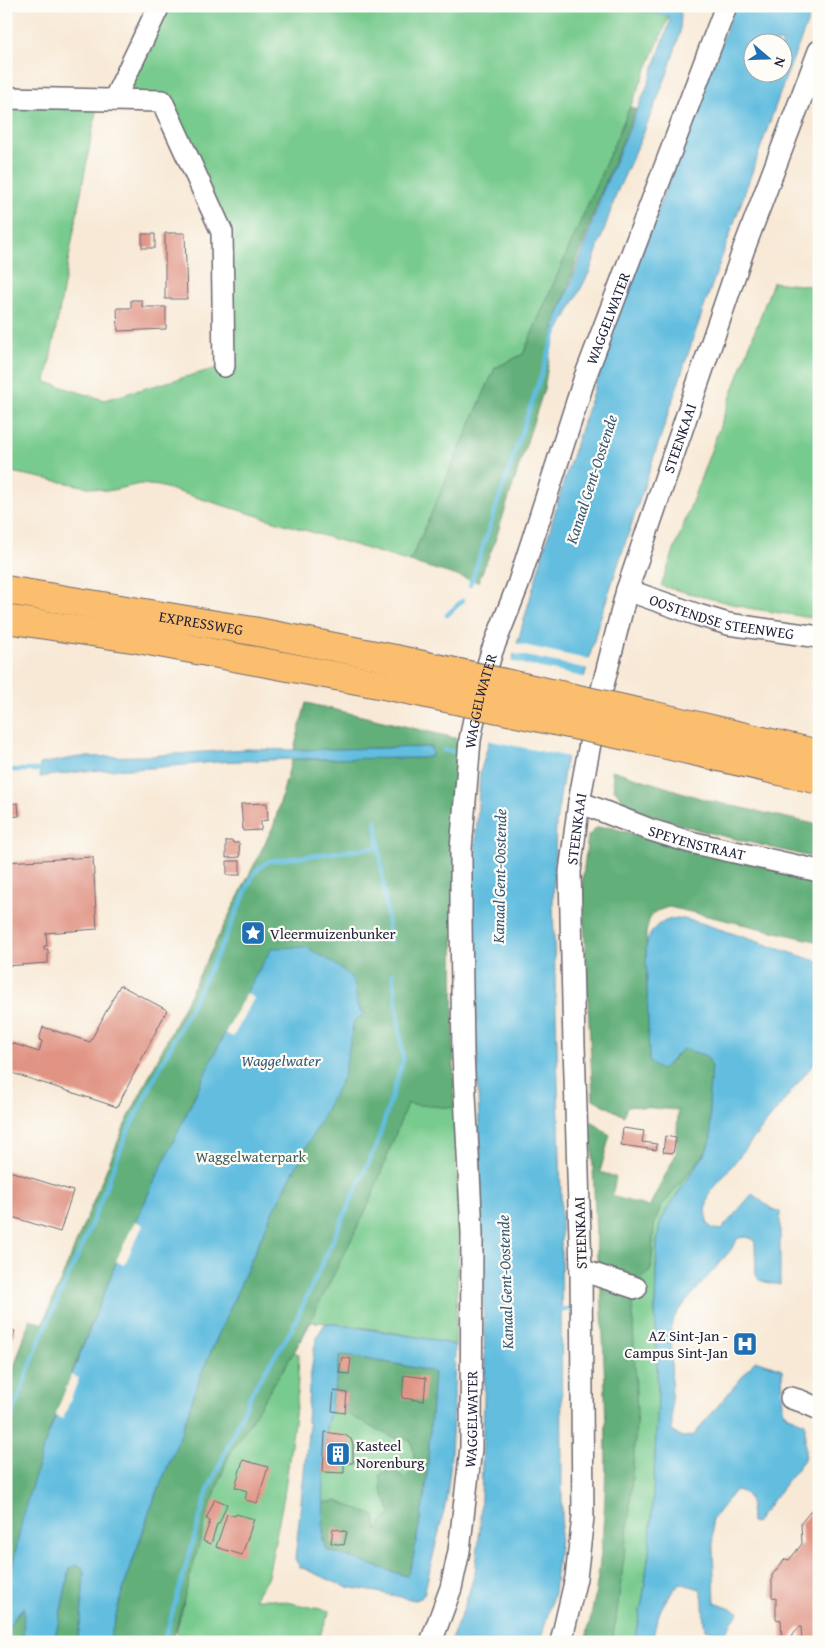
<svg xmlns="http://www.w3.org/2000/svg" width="825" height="1648" font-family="'Gentium Book Plus',serif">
<rect width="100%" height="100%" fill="#fdfcf7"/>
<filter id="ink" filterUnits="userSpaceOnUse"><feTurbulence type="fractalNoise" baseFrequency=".02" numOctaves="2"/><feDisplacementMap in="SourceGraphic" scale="10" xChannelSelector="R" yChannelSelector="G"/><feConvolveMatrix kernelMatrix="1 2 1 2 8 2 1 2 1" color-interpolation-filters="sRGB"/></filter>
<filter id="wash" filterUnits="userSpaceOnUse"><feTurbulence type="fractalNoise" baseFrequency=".0096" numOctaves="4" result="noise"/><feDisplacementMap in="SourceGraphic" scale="20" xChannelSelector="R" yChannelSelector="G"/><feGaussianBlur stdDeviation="1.12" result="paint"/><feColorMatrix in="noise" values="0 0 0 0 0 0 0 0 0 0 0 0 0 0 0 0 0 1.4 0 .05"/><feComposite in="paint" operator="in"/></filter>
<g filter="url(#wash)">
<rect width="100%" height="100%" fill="#f8e9d6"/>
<path fill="#78cb8e" stroke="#4d7664" d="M164,6H671L670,15L523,355L495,368L410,562L159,486L140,484L108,491L6,471V105L97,106L46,382L104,400L224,366L222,232L158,94L126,93Z
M773,282L819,287V619L748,608L661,586Z
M306,703L463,740L453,923L454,1108L459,1230L455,1345C435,1339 415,1337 395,1333C367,1328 339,1323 311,1322L294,1352L299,1354L297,1400L284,1496L268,1576L254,1599H271L330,1611L317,1642H202L176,1633L184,1601L174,1635L198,1642H6V1392L30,1319L43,1324L124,1127L274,825L292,759L422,758L431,747L294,750Z
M706,1152L667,1210L660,1224L657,1242L655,1306L658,1397L654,1476L650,1545L643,1597L634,1642H611L616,1620L601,1285L597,1259L605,1270L651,1269L654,1225L660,1208Z
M430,1371L432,1372L417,1536L323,1526V1472L325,1432L331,1410V1400L333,1390Z"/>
<path fill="#62af79" stroke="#42685a" d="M630,107L636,109L599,198L555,324L544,389L494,544L478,582L410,562L495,368L523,354Z
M306,703L463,740L453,923L454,1108L407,1104L369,1204L310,1322L294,1352L228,1457L207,1515L172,1642H109L121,1596L150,1510L179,1439L201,1374L271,1215L343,1075L354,1021L364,1015L361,1009L357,1005L355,986L224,1034L116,1263L72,1372L45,1443L25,1511L6,1597V1392L30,1319L43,1324L124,1127L274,825L292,759L422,758L432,755L431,747L294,750Z
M612,770L706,800L819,825V859L702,831L628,807L614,789Z
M609,827L686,849L819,878V942L669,907C651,912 649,916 646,934L649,1060L667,1066L678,1053L683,1049L704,1055L708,1058L712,1067L709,1094L711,1138L706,1152L660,1208L654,1225L651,1269L647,1275L638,1280L605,1270L597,1259L591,1121L610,1135L600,1172L616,1177L612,1196L649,1207L676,1154L678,1110L627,1106L624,1116L593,1099L582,883L588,836L596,828Z
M601,1285L632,1296L637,1413L629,1518L616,1620L611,1642H585C615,1528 605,1402 601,1285Z
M342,1355L395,1364L430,1371L434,1373L426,1489L412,1563L408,1574L406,1576L329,1551C320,1542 323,1515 323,1503L337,1501L375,1516L377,1531L383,1520L392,1515L382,1491L380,1475L390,1469L405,1478L413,1470L414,1455L411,1440C386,1439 367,1423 345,1413L347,1393L333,1390L335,1386L340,1356Z
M76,1565L82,1567L84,1572L81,1619L77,1642H54L70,1568Z
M25,1607L23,1642H6C6,1625 14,1618 25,1607Z"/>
<path fill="#62bddf" stroke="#42708d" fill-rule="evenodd" d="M619,6H666L679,10L681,14L680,33L668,72L641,139L617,192L590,271L558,332L554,330L555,324L577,267L602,193L648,84L670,22L668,16Z
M735,6H814L784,82L696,330L598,625L575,712L564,771L556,824L553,902L561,1196L562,1517L554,1593L540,1642H450L464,1608L475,1573L480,1529L485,1367L473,886L480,773L563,484L621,306ZM752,42H782V72H752Z
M431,747L432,756L422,758L292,759L216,762L151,768L85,771L40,777V764L79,757L147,756L247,749L294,750Z
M678,918L698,922L819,962V1057L710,1193C706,1203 705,1215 708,1225L714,1229L721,1230L752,1194L772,1209L780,1212V1285L765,1282L759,1280L756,1275L755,1243L753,1239L746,1237L738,1238L730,1251L679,1310L674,1318L671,1328L672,1431L682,1437L693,1436L756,1360L782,1369L783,1411L788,1416L805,1423V1456L803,1461L755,1523L751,1522C750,1506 754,1493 735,1490L712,1520L715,1603L739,1612L724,1634L705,1629C702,1617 705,1598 700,1589L680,1583C660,1605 658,1613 652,1642H634L643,1597L650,1545L654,1476L658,1397L655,1306L657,1242L660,1224L667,1210L706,1152L711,1138L709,1094L712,1067L708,1058L704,1055L683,1049C674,1055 669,1064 661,1070L654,1066L649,1060L646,948C650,928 658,921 678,918Z
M306,947L332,962L350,976L355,986L357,1005L364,1015L354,1021L344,1075L271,1215L201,1374L179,1439L150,1510L121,1596L109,1642H77L81,1619L84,1572L82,1567L76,1565L70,1568L54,1642H23L24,1607L14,1617L6,1635V1597L24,1511L45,1443L116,1263L224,1034L256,975L272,948Z
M328,1323L429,1339L455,1345L454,1400L450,1470L446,1502L424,1594L421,1598L415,1600L377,1592L346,1587L300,1567L295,1559L309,1425L307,1422L309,1389L314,1349L318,1335L324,1325ZM342,1355L396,1364L431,1371L434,1373L426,1489L412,1563L408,1574L406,1576L329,1551L325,1548L323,1539L324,1472H323L326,1427L331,1410V1400L335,1386L340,1356Z"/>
<path fill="#f8e9d6" d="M514,643L591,660L589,669L511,653Z
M509,661L587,678L578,712L569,757L487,740Z
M246,993L254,998L233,1037L225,1033Z
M135,1221L143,1225L124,1265L116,1261Z
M71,1375L79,1378L63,1419L55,1416Z"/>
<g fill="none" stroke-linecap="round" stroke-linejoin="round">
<path stroke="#62bddf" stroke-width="4.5" d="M470,585L556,331
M447,615L462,601
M444,750L455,752
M6,770H40
M376,820L390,942
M556,1310L569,1309
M6,1431L41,1337L87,1235L128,1131L223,943L253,875L260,867L269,861L379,847
M164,1642L207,1493L253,1390L292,1329L377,1144L403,1060L393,973"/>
</g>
<g id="blocks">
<path fill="#e09383" d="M165,233H185L187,299H165Z
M142,234H155V248H142Z
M131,300H142V307H166V329L118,331L117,308H131Z
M18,803L19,816L8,817V819H6V804Z
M267,803L268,820L261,821V830L243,831L241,804Z
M226,841H233V843H239L240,857L226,858Z
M93,857L97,929L46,933L47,946H44V950L48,949V963L6,966V862Z
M227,861H240V875H227Z
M120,985L167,1010L117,1107L6,1071V1058L11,1043L39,1052L42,1041L39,1040L43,1027L90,1042Z
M623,1128L644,1131L642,1142L657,1144L656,1150L621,1145Z
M665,1136L676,1138L673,1153L663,1152Z
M6,1170L73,1191L60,1232L6,1215Z
M6,1329L15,1331L7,1357L6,1356Z
M342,1357L351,1359L349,1374L339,1373Z
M404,1375L426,1378L424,1401L402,1398Z
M334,1391L347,1393L345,1413L332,1411Z
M325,1432L345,1435L351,1439L353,1445V1463H344V1473L323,1472Z
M243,1460L268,1467L257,1503L245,1500L247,1491L235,1487Z
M215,1499L227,1504L219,1524H217L211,1544L203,1541L210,1521L206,1519Z
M814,1507L819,1508V1637L815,1642H802L801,1627H799L787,1642H784L782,1641L781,1620L776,1619V1598L772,1597V1575L785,1559L789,1560L802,1544L801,1523Z
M227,1514L235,1516L236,1514L254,1519L242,1555L216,1547Z
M333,1528L347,1532L344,1545L331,1543Z"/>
</g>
</g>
<g filter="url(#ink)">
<use href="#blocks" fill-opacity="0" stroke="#6d6871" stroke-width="1"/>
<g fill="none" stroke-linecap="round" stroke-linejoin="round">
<defs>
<g id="minor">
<path d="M6,98L162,101L222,232L224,366"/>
<path d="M114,100L159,6"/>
<path id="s1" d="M627,590L698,615L728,624L819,637"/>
<path id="s2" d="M579,802L651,830L690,842L819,871"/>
<path d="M581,1270L636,1288"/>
<path d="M791,1398L801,1401L819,1409"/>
<path id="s3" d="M431,1642L451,1588L459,1551L471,1448L472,1233L463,1054L461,922V849L470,740L478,698L492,651L518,585L585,377L726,6"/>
<path id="s4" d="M561,1642L576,1578L583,1517L581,1270L574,1045L570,872L579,802L595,717L627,590L743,251L819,51"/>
</g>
<g id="highway">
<path id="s5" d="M6,590L253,631L395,659"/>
<path d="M6,619L138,639L389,686"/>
<path d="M651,715L819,754"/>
<path d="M645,740L819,780"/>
</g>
</defs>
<use href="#minor" stroke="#6d6871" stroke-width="24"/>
<use href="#highway" stroke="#6d6871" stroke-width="30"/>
<use href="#minor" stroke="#fff" stroke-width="21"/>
<use href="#highway" stroke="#fabe6e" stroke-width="28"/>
<defs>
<path id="highway-bridge" d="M395,659L651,715
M389,686L645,740"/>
</defs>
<use href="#highway-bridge" stroke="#6d6871" stroke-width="30" stroke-linecap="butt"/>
<use href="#highway-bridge" stroke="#fabe6e" stroke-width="28"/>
</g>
</g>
<defs>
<symbol id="sight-square" viewBox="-11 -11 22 22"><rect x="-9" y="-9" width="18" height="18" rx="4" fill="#1f6fb2" stroke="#fdfcf7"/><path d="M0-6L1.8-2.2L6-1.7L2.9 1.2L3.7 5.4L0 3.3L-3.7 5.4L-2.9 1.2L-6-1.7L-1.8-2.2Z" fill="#fff"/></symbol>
<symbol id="hospital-square" viewBox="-11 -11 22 22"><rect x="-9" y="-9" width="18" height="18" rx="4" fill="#1f6fb2" stroke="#fdfcf7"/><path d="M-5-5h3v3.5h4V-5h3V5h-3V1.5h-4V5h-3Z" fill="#fff"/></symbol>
<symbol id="building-square" viewBox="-11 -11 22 22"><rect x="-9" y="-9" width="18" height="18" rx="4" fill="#1f6fb2" stroke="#fdfcf7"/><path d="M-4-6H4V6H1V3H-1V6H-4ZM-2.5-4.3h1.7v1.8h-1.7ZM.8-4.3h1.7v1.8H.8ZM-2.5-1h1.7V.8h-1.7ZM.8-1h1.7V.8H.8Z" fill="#fff"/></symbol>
</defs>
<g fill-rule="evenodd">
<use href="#sight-square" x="239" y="919" width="28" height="28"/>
<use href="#hospital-square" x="731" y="1330" width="28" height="28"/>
<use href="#building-square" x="324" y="1440" width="28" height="28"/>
</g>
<g text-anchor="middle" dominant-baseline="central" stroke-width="4.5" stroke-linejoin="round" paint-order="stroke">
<g font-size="15" fill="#22223b" stroke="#fdfcf7">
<text stroke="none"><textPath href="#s3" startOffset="1352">WAGGELWATER</textPath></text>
<text stroke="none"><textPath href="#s4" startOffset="1221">STEENKAAI</textPath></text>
<text stroke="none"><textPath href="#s1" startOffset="99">OOSTENDSE STEENWEG</textPath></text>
<text stroke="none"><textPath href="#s5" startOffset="198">EXPRESSWEG</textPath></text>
<text stroke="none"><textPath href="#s3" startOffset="948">WAGGELWATER</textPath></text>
<text stroke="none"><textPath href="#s4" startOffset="816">STEENKAAI</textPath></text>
<text stroke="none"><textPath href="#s2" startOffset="125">SPEYENSTRAAT</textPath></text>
<text transform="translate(580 1233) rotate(-92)">STEENKAAI</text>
<text stroke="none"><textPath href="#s3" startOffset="228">WAGGELWATER</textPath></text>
</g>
<g font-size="15" fill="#22223b" stroke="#fdfcf7" text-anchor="start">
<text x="270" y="933">Vleermuizenbunker</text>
<text x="728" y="1335" text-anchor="end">AZ Sint-Jan -<tspan x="728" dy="17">Campus Sint-Jan</tspan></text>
<text x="356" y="1445">Kasteel<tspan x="356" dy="17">Norenburg</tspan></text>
</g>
<g font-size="15" fill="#405d58" stroke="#fdfcf7">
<text x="251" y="1156">Waggelwaterpark</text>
</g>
<g font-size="16" font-style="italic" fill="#385874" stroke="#fdfcf7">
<text transform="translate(591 479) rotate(-72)">Kanaal Gent-Oostende</text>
<text transform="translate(499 876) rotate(-89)">Kanaal Gent-Oostende</text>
<text x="281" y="1060">Waggelwater</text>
<text transform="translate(505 1282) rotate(-92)">Kanaal Gent-Oostende</text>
</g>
</g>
<rect width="825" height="1648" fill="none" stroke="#fdfcf7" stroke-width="25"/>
<g transform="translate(768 58) rotate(109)"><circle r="24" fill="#fdfcf7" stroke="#a5a5ac"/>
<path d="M0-4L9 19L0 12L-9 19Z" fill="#1f6fb2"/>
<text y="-8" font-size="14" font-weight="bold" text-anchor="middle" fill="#22223b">N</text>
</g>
</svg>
